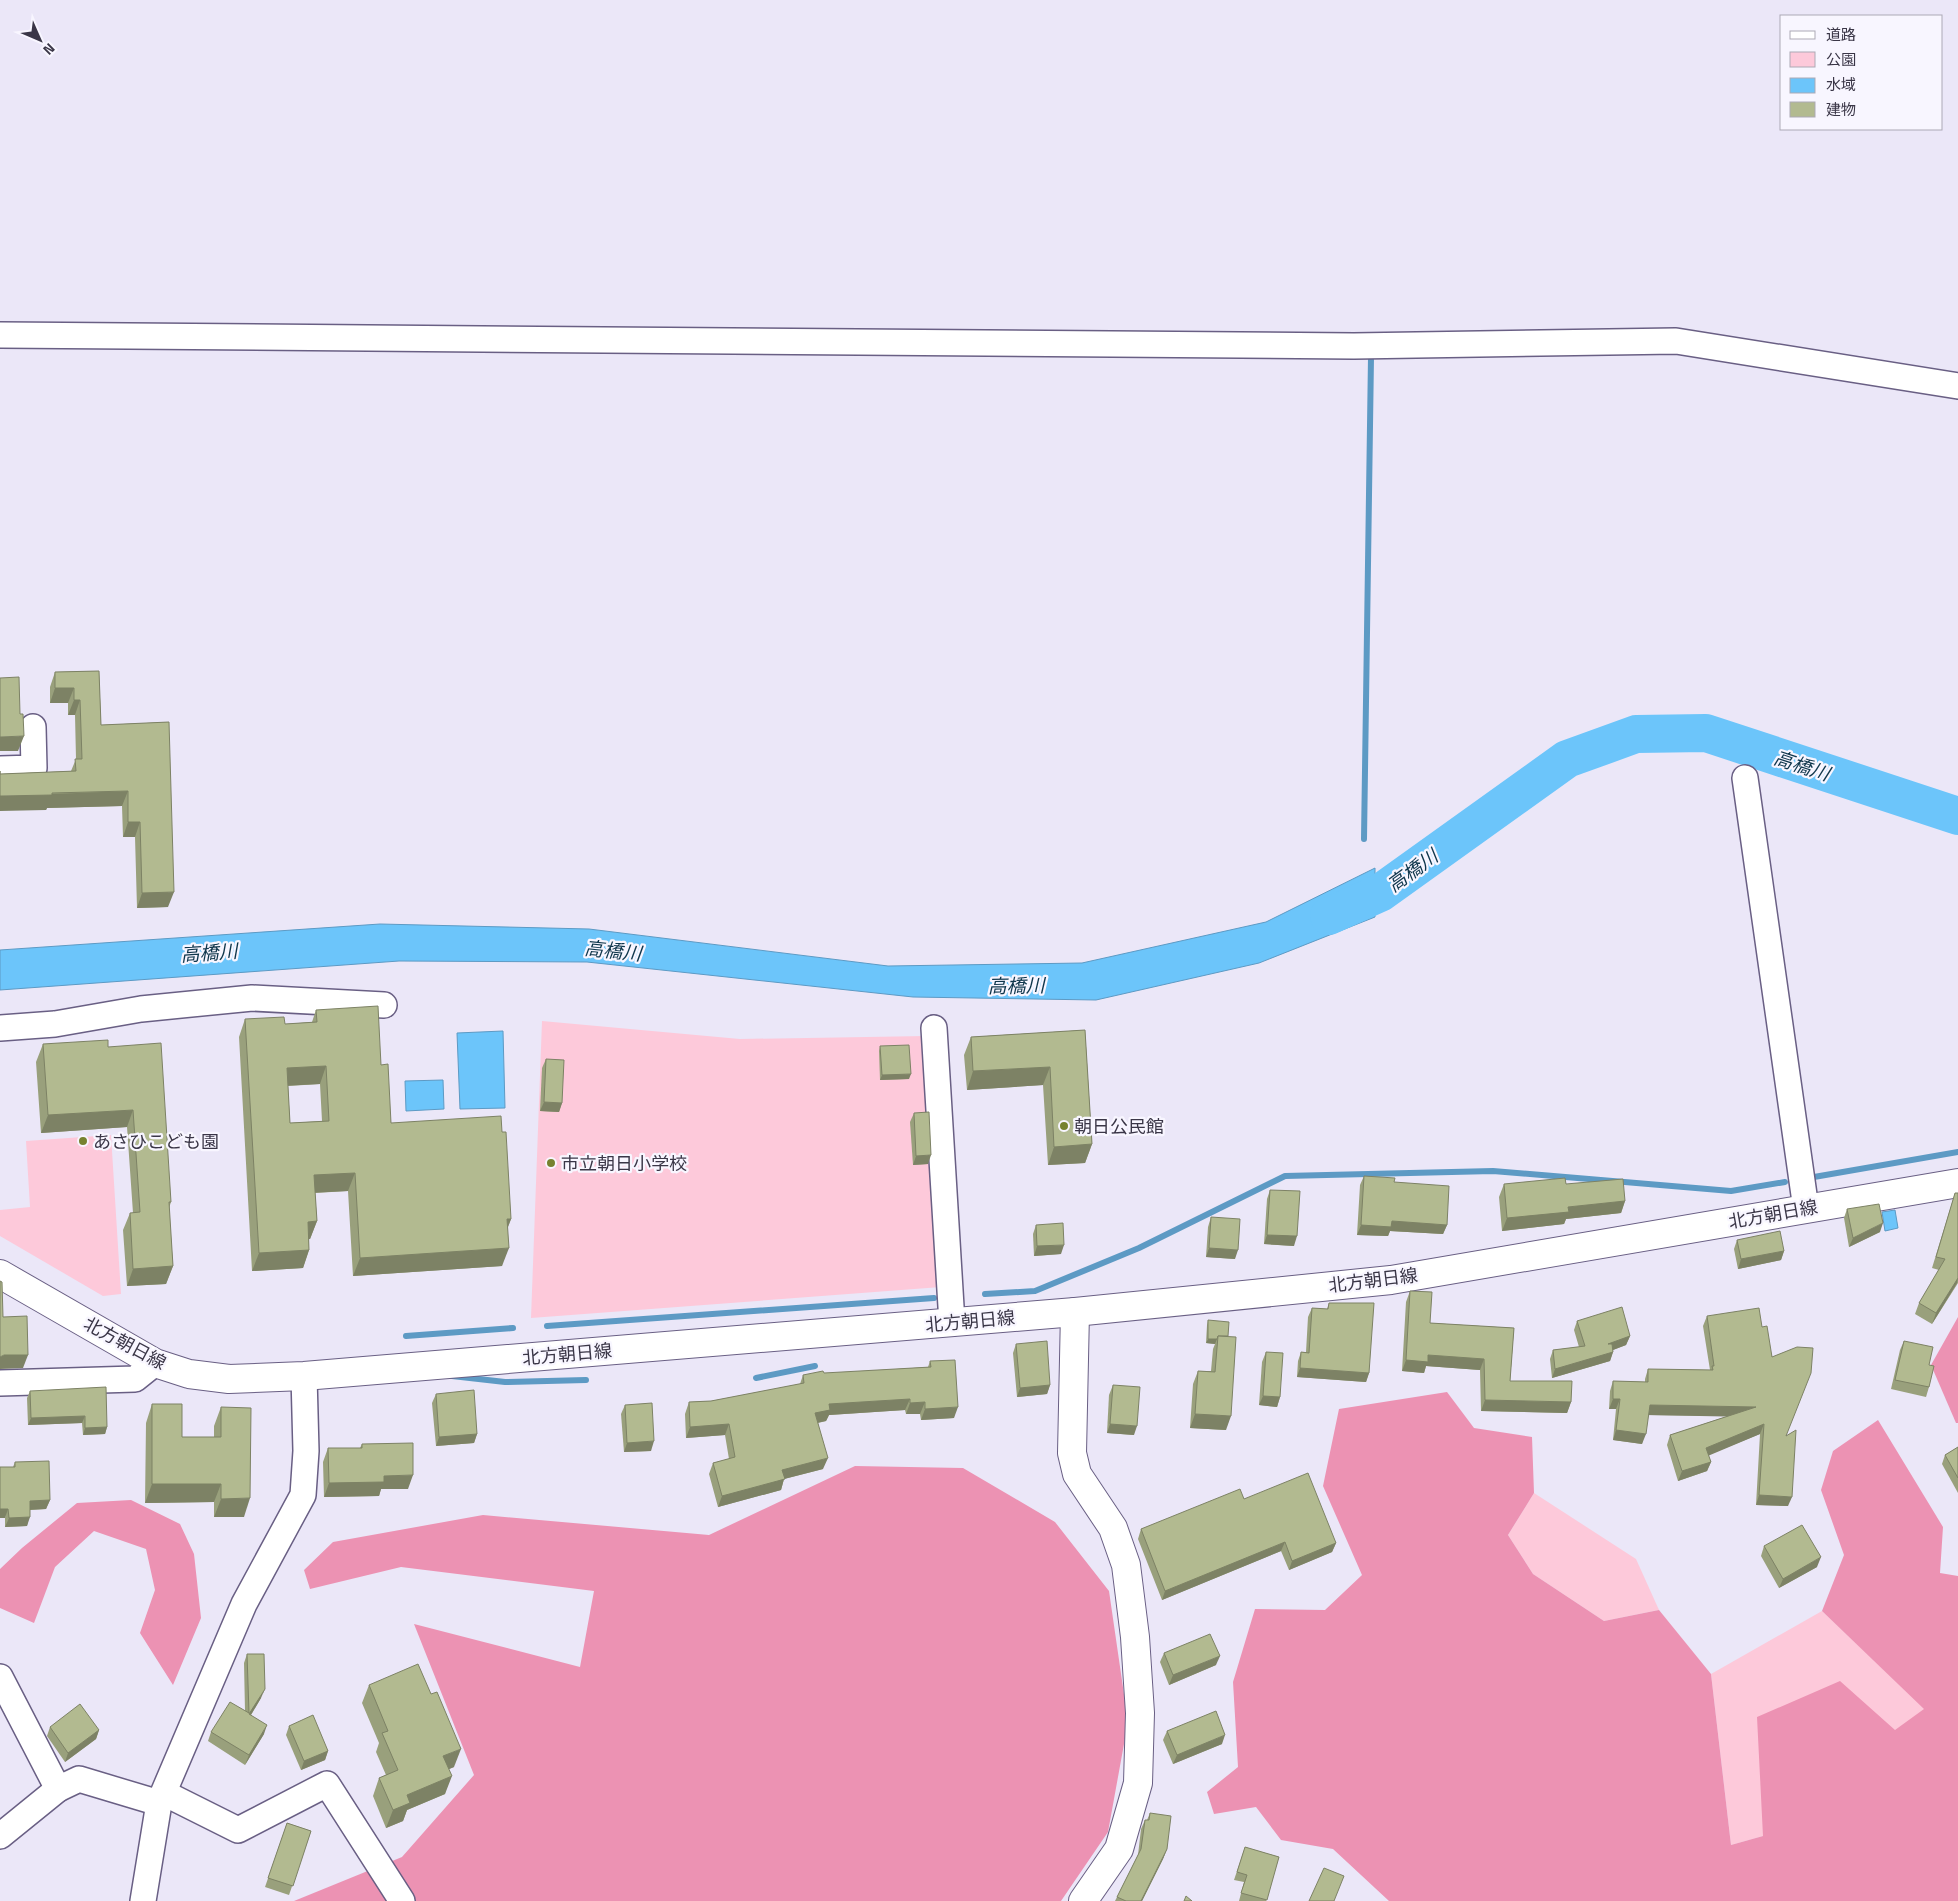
<svg xmlns="http://www.w3.org/2000/svg" width="1958" height="1901" font-family="'Titillium Web','Noto Sans JP',sans-serif">
  <style>
    .green { fill: #fdc9da }
    .forest { fill: #ec92b3 }
    .water { fill: #6cc5fa; stroke: #5d9ac4 }
    .lines { fill: none; stroke-linecap: round; stroke-linejoin: round }
    .stream { stroke: #5d9ac4; stroke-width: 6 }
    .river { stroke: #6cc5fa; stroke-width: 38 }
    .street-casing { stroke: #695f84; stroke-width: 28 }
    .secondary-casing { stroke: #695f84; stroke-width: 30 }
    .street { stroke: #fff; stroke-width: 25 }
    .secondary { stroke: #fff; stroke-width: 28 }
    .wall { fill: #99a07c; fill-rule: evenodd }
    .shaded-wall { fill: #7d8265 }
    .building { fill: #b2ba90; stroke: #7d8265; fill-rule: evenodd }
    .poi-dot { fill: #76822f; stroke: #f8f6ff; stroke-width: 2 }
    .labels { text-anchor: middle; dominant-baseline: central; stroke-width: 4.5; stroke-linejoin: round; paint-order: stroke }
    .poi-label { font-size: 18px; fill: #3a3647; stroke: #f8f6ff; text-anchor: start }
    .street-label { font-size: 18px; fill: #3a3647; stroke: #f8f6ff }
    .water-label { font-size: 19px; font-style: italic; fill: #0f364c; stroke: #f8f6ff }
  </style>
  <rect width="100%" height="100%" fill="#ebe7f8"/>
  <g class="green">
    <path d="M542,1021L740,1039L926,1036L941,1287L531,1318Z"/>
    <path d="M111,1135L121,1294L103,1296L0,1236V1210L30,1207L26,1141Z"/>
    <path d="M1534,1493L1636,1559L1659,1610L1604,1621L1533,1574L1508,1535Z"/>
    <path d="M1822,1611L1925,1709L1895,1731L1763,1836L1731,1845L1711,1674Z"/>
  </g>
  <g class="forest">
    <path d="M1958,1317V1423H1956L1931,1365Z"/>
    <path d="M1447,1392L1474,1428L1532,1437L1534,1493L1508,1535L1533,1574L1604,1621L1659,1610L1711,1674L1731,1845L1763,1836L1757,1717L1840,1681L1895,1730L1924,1709L1822,1611L1844,1555L1821,1490L1833,1451L1878,1420L1943,1527L1940,1573L1958,1576V1901H1389L1333,1849L1281,1840L1256,1807L1214,1814L1207,1792L1238,1767L1233,1682L1255,1609L1325,1610L1362,1575L1323,1486L1339,1409Z"/>
    <path d="M855,1466L963,1468L1055,1522L1109,1591L1128,1722L1108,1832L1061,1901H294L402,1857L474,1775L414,1624L580,1667L594,1591L401,1567L310,1589L304,1570L333,1542L483,1515L709,1535Z"/>
    <path d="M131,1500L180,1524L194,1554L201,1618L173,1685L140,1633L155,1590L146,1549L94,1531L55,1567L34,1623L0,1608V1569L22,1548L77,1503Z"/>
  </g>
  <g class="water">
    <path d="M1375,868V917L1259,963L1096,1000L913,997L587,962L399,961L0,990V950L380,924L589,929L888,966L1082,963L1266,922Z"/>
    <path d="M503,1031L505,1108L460,1109L457,1033Z"/>
    <path d="M443,1080L444,1109L406,1111L405,1081Z"/>
    <path d="M1895,1210L1898,1228L1885,1231L1882,1212Z"/>
  </g>
  <g class="lines">
    <g class="stream">
      <path d="M1364,839L1371,357"/>
      <path d="M1814,1177L1958,1152"/>
      <path d="M985,1294L1035,1291L1139,1248L1285,1176L1493,1171L1731,1191L1785,1182"/>
      <path d="M547,1326L934,1298"/>
      <path d="M406,1336L513,1328"/>
      <path d="M452,1376L505,1382L586,1380"/>
      <path d="M756,1378L815,1366"/>
    </g>
    <path class="river" d="M1329,916L1380,893L1567,759L1636,734L1706,733L1958,816"/>
    <defs>
      <g id="street">
        <path d="M0,335L1354,346L1676,341L1958,386"/>
        <path d="M0,769L34,768L33,727"/>
        <path d="M1745,778L1806,1209"/>
        <path d="M0,1028L55,1024L141,1009L252,998L384,1005"/>
        <path d="M934,1028L952,1323"/>
        <path d="M0,1383L135,1379L155,1363"/>
        <path d="M0,1677L58,1789L79,1779L159,1803"/>
        <path d="M174,1798L238,1830L327,1784L402,1901"/>
        <path d="M0,1836L58,1789"/>
        <path d="M143,1901L159,1803L244,1604L303,1495L306,1451L304,1376"/>
      </g>
      <g id="secondary">
        <path d="M0,1274L155,1363L189,1374L229,1379L304,1376L1075,1312L1391,1280L1958,1183"/>
        <path d="M1075,1312L1072,1453L1077,1474L1113,1528L1126,1565L1135,1637L1140,1713L1138,1783L1119,1849L1083,1901"/>
      </g>
    </defs>
    <use href="#street" class="street-casing"/>
    <use href="#secondary" class="secondary-casing"/>
    <use href="#street" class="street"/>
    <use href="#secondary" class="secondary"/>
  </g>
  <g class="wall">
    <path d="M99,671L101,725L169,722L168,907L137,908L135,837H123L122,806L47,808L46,810L0,774L71,771L76,759L75,715H68V703H50V687L55,672Z"/>
    <path d="M316,1010L381,1065L391,1123L511,1219L508,1227L502,1266L353,1276L348,1191L315,1193L317,1221L310,1239H309V1250L303,1268L252,1271L239,1037L245,1019L285,1024L312,1022ZM320,1084L322,1121L290,1123L288,1086Z"/>
    <path d="M1085,1030L1092,1144L1085,1163L1048,1165L1043,1085L967,1090L964,1055L971,1037Z"/>
    <path d="M43,1044L108,1047L171,1202L169,1208L173,1266L166,1284L127,1286L123,1230L130,1213H133L127,1127L41,1133L36,1062Z"/>
    <path d="M880,1046L909,1079L880,1080L879,1051Z"/>
    <path d="M546,1059L562,1103L559,1112L540,1111L542,1068Z"/>
    <path d="M914,1113L928,1164L913,1165L910,1122Z"/>
    <path d="M1364,1176L1394,1182L1447,1225L1443,1234L1390,1231L1388,1236L1357,1235L1360,1185Z"/>
    <path d="M1504,1184H1566L1625,1201L1621,1213L1566,1219L1564,1224L1502,1231L1499,1197Z"/>
    <path d="M1270,1190L1294,1246L1264,1244L1267,1199Z"/>
    <path d="M1955,1193H1958V1283L1932,1324L1915,1314L1919,1303L1939,1270L1932,1268Z"/>
    <path d="M1847,1209L1880,1232L1849,1247L1844,1218Z"/>
    <path d="M1211,1217L1235,1259L1206,1257L1208,1227Z"/>
    <path d="M1036,1225L1061,1254L1034,1256L1033,1234Z"/>
    <path d="M1737,1240L1784,1251L1781,1260L1738,1269L1734,1249Z"/>
    <path d="M1410,1291L1430,1323L1514,1328L1510,1381L1571,1402L1567,1413L1481,1411L1480,1370L1426,1366L1424,1373L1402,1371L1406,1302Z"/>
    <path d="M1329,1303L1369,1373L1366,1382L1297,1377L1298,1361L1301,1352H1306L1308,1317L1312,1308L1327,1309Z"/>
    <path d="M1707,1316L1762,1327L1772,1357L1786,1436L1788,1506L1756,1505L1760,1434L1708,1455L1711,1462L1707,1471L1678,1481L1667,1445L1670,1435L1728,1416L1648,1415L1642,1444L1613,1440L1616,1409H1609L1610,1391L1613,1381L1645,1382V1379L1648,1369L1710,1370L1703,1326Z"/>
    <path d="M1208,1320L1228,1336L1226,1430L1190,1428L1193,1384L1198,1371H1211L1213,1349L1215,1344L1206,1343L1207,1325Z"/>
    <path d="M1577,1321L1630,1336L1626,1345L1613,1350V1352L1610,1361L1552,1378L1550,1359L1553,1350L1579,1347L1574,1330Z"/>
    <path d="M1904,1341L1929,1365V1387L1926,1397L1891,1389L1900,1350Z"/>
    <path d="M1016,1344L1050,1385L1047,1394L1017,1397L1013,1353Z"/>
    <path d="M1266,1352L1280,1397L1277,1407L1259,1405L1262,1362Z"/>
    <path d="M930,1361L954,1418L921,1420L920,1414H906L905,1410L829,1415L826,1421L818,1423L823,1469L784,1479L781,1490L718,1507L709,1474L713,1463L729,1459L725,1435L686,1438L685,1414L689,1402L711,1401L800,1384L803,1375L928,1367Z"/>
    <path d="M1113,1385L1134,1435L1107,1433L1109,1395Z"/>
    <path d="M30,1391L107,1427L105,1434L83,1435L82,1423L28,1425L27,1398Z"/>
    <path d="M436,1394L477,1434L474,1443L436,1446L432,1403Z"/>
    <path d="M152,1404L182,1437H214V1426L221,1407L244,1517H214V1502L145,1503L146,1423Z"/>
    <path d="M625,1405L651,1451L624,1452L621,1414Z"/>
    <path d="M362,1444L408,1489H381L379,1496L324,1497L323,1462L328,1448H360Z"/>
    <path d="M1958,1447V1493L1942,1464L1945,1455Z"/>
    <path d="M15,1462L50,1500L46,1509L30,1510L27,1526L5,1527V1518L13,1467Z"/>
    <path d="M1244,1499L1336,1543L1332,1552L1289,1570L1281,1551L1162,1600L1138,1539L1141,1529Z"/>
    <path d="M1764,1546L1817,1567L1779,1588L1761,1556Z"/>
    <path d="M1164,1653L1216,1665L1169,1685L1160,1662Z"/>
    <path d="M247,1654L261,1698L251,1715L264,1734L245,1765L208,1741L211,1732L245,1711L244,1663Z"/>
    <path d="M369,1685L431,1694L454,1767L449,1769L445,1794L407,1810L403,1821L386,1828L373,1796L379,1778L386,1775L376,1752L379,1743L362,1703Z"/>
    <path d="M289,1726L328,1751L325,1760L301,1770L286,1735Z"/>
    <path d="M50,1727L99,1730L96,1739L65,1762L47,1736Z"/>
    <path d="M1167,1731L1222,1744L1173,1764L1163,1740Z"/>
    <path d="M1150,1813L1167,1849L1163,1859L1142,1901H1115L1138,1855L1141,1829L1145,1820H1147Z"/>
    <path d="M287,1823L311,1831L289,1895L265,1887Z"/>
    <path d="M1245,1847L1279,1857L1266,1901H1239L1244,1882L1234,1880Z"/>
  </g>
  <g class="shaded-wall">
    <path d="M55,688H74L68,703H50Z"/>
    <path d="M74,700H80L75,715H68Z"/>
    <path d="M24,736L18,751H0V737Z"/>
    <path d="M128,791L122,806L47,808L46,810L0,811V796Z"/>
    <path d="M128,822H140L135,837H123Z"/>
    <path d="M174,892L168,907L137,908L142,893Z"/>
    <path d="M326,1066L320,1084L281,1086L287,1068Z"/>
    <path d="M1050,1067L1043,1085L967,1090L973,1071Z"/>
    <path d="M911,1074L909,1079L880,1080L882,1075Z"/>
    <path d="M544,1102L562,1103L559,1112L540,1111Z"/>
    <path d="M133,1110L127,1127L41,1133L48,1115Z"/>
    <path d="M1092,1144L1085,1163L1048,1165L1054,1147Z"/>
    <path d="M931,1155L928,1164L913,1165L916,1156Z"/>
    <path d="M355,1173L348,1191L308,1193L314,1175Z"/>
    <path d="M1625,1201L1621,1213L1566,1219L1564,1224L1502,1231L1507,1218L1568,1207Z"/>
    <path d="M507,1219H511L504,1237Z"/>
    <path d="M317,1221L310,1239L301,1240L308,1222Z"/>
    <path d="M1392,1221L1447,1225L1443,1234L1390,1231L1388,1236L1357,1235L1361,1225Z"/>
    <path d="M1883,1223L1880,1232L1849,1247L1853,1238Z"/>
    <path d="M1267,1235L1297,1236L1294,1246L1264,1244Z"/>
    <path d="M1064,1245L1061,1254L1034,1256L1037,1246Z"/>
    <path d="M509,1248L502,1266L353,1276L360,1258Z"/>
    <path d="M1209,1248L1238,1250L1235,1259L1206,1257Z"/>
    <path d="M309,1250L303,1268L252,1271L259,1253Z"/>
    <path d="M1784,1251L1781,1260L1738,1269L1741,1259Z"/>
    <path d="M173,1266L166,1284L127,1286L133,1269Z"/>
    <path d="M1958,1278L1957,1283L1932,1324L1936,1313Z"/>
    <path d="M1630,1336L1626,1345L1605,1353L1608,1344Z"/>
    <path d="M1208,1339H1217L1215,1344L1206,1343Z"/>
    <path d="M1613,1352L1610,1361L1552,1378L1555,1369Z"/>
    <path d="M4,1355H28L23,1368L0,1369V1357Z"/>
    <path d="M1428,1355L1484,1359L1480,1370L1426,1366L1424,1373L1402,1371L1406,1360Z"/>
    <path d="M1300,1368L1369,1373L1366,1382L1297,1377Z"/>
    <path d="M1050,1385L1047,1394L1017,1397L1020,1388Z"/>
    <path d="M1263,1396L1280,1397L1277,1407L1259,1405Z"/>
    <path d="M910,1399L905,1410L829,1415L826,1421L811,1424L815,1413L829,1404Z"/>
    <path d="M1613,1399H1620L1616,1409H1609Z"/>
    <path d="M1485,1400L1571,1402L1567,1413L1481,1411Z"/>
    <path d="M925,1402L920,1414H906L910,1403Z"/>
    <path d="M1650,1405L1756,1407L1753,1417L1646,1415Z"/>
    <path d="M958,1407L954,1418L921,1420L925,1409Z"/>
    <path d="M1195,1414L1231,1416L1226,1430L1190,1428Z"/>
    <path d="M85,1416L82,1423L28,1425L31,1418Z"/>
    <path d="M729,1424L725,1435L686,1438L690,1427Z"/>
    <path d="M1110,1424L1137,1426L1134,1435L1107,1433Z"/>
    <path d="M1764,1424L1760,1434L1703,1458L1706,1448Z"/>
    <path d="M107,1427L105,1434L83,1435L85,1428Z"/>
    <path d="M1616,1430L1646,1434L1642,1444L1613,1440Z"/>
    <path d="M477,1434L474,1443L436,1446L439,1437Z"/>
    <path d="M654,1441L651,1451L624,1452L627,1443Z"/>
    <path d="M828,1458L823,1469L784,1479L781,1490L718,1507L722,1496L782,1470Z"/>
    <path d="M1711,1462L1707,1471L1678,1481L1682,1471Z"/>
    <path d="M413,1475L408,1489H381L379,1496L324,1497L329,1483L384,1476Z"/>
    <path d="M152,1484H221L214,1502L145,1503Z"/>
    <path d="M1759,1495L1792,1497L1788,1506L1756,1505Z"/>
    <path d="M250,1498L244,1517H214L221,1499Z"/>
    <path d="M50,1500L46,1509L26,1510L30,1501Z"/>
    <path d="M0,1509H8L5,1518H0Z"/>
    <path d="M30,1517L27,1526L5,1527L9,1518Z"/>
    <path d="M1285,1542L1281,1551L1162,1600L1165,1591Z"/>
    <path d="M1336,1543L1332,1552L1289,1570L1292,1561Z"/>
    <path d="M1821,1557L1817,1567L1779,1588L1783,1579Z"/>
    <path d="M1220,1656L1216,1665L1169,1685L1173,1675Z"/>
    <path d="M265,1689L261,1698L246,1723L249,1714Z"/>
    <path d="M267,1725L264,1734L245,1765L249,1755Z"/>
    <path d="M99,1730L96,1739L65,1762L68,1753Z"/>
    <path d="M1225,1735L1222,1744L1173,1764L1177,1755Z"/>
    <path d="M461,1749L454,1767L437,1774L443,1756Z"/>
    <path d="M328,1751L325,1760L301,1770L304,1761Z"/>
    <path d="M452,1776L445,1794L407,1810L403,1821L386,1828L393,1810L407,1795Z"/>
    <path d="M1167,1849L1163,1859L1142,1901H1141Z"/>
  </g>
  <g class="building">
    <path d="M99,671L101,725L169,722L174,892L142,893L140,822H128V791L52,793V795L0,796V771V774L76,771L75,759H82L80,700H74V688H55V672Z"/>
    <path d="M19,677L20,714H23L24,736L0,737V678Z"/>
    <path d="M378,1006L381,1065L388,1064L391,1123L501,1116L502,1132H506L511,1219H507L509,1248L360,1258L355,1173L314,1175L317,1221L308,1222L309,1250L259,1253L245,1019L284,1017L285,1024L317,1022L316,1010ZM326,1066L329,1121L290,1123L287,1068Z"/>
    <path d="M1085,1030L1092,1144L1054,1147L1050,1067L973,1071L971,1037Z"/>
    <path d="M108,1040V1047L161,1043L171,1202H169L173,1266L133,1269L130,1213L140,1212L133,1110L48,1115L43,1044Z"/>
    <path d="M909,1045L911,1074L882,1075L880,1046Z"/>
    <path d="M546,1059L564,1060L562,1103L544,1102Z"/>
    <path d="M929,1112L931,1155L916,1156L914,1113Z"/>
    <path d="M1364,1176L1395,1178L1394,1182L1449,1186L1447,1225L1392,1221L1391,1227L1361,1225Z"/>
    <path d="M1565,1178L1566,1184L1623,1179L1625,1201L1568,1207L1569,1212L1507,1218L1504,1184Z"/>
    <path d="M1270,1190L1300,1191L1297,1236L1267,1235Z"/>
    <path d="M1955,1193H1958V1278L1936,1313L1919,1303L1945,1259L1936,1257Z"/>
    <path d="M1879,1204L1883,1223L1853,1238L1847,1209Z"/>
    <path d="M1211,1217L1240,1219L1238,1250L1209,1248Z"/>
    <path d="M1063,1223L1064,1245L1037,1246L1036,1225Z"/>
    <path d="M1780,1231L1784,1251L1741,1259L1737,1240Z"/>
    <path d="M0,1281L2,1282L3,1317L27,1316L28,1355H4L0,1357Z"/>
    <path d="M1410,1291L1432,1292L1430,1323L1514,1328L1510,1381H1572L1571,1402L1485,1400L1484,1359L1428,1355V1362L1406,1360Z"/>
    <path d="M1329,1303H1374L1369,1373L1300,1368L1301,1352L1309,1353L1312,1308L1328,1309Z"/>
    <path d="M1622,1307L1630,1336L1608,1344H1612L1613,1352L1555,1369L1553,1350L1585,1346L1577,1321Z"/>
    <path d="M1759,1308L1762,1327L1767,1326L1772,1357L1797,1347L1813,1348L1811,1373L1786,1436L1796,1430L1792,1497L1759,1495L1764,1424L1706,1448L1711,1462L1682,1471L1670,1435L1756,1407L1650,1405L1646,1434L1616,1430L1620,1399H1613V1381L1648,1382V1369L1713,1370L1712,1366H1714L1707,1316Z"/>
    <path d="M1208,1320L1229,1322L1228,1336H1218L1217,1339H1208Z"/>
    <path d="M1218,1336L1236,1337L1231,1416L1195,1414L1198,1371L1215,1372Z"/>
    <path d="M1047,1341L1050,1385L1020,1388L1016,1344Z"/>
    <path d="M1904,1341L1933,1347L1929,1365L1934,1366L1929,1387L1895,1380Z"/>
    <path d="M1266,1352L1283,1353L1280,1397L1263,1396Z"/>
    <path d="M955,1360L958,1407L925,1409V1402L910,1403V1399L829,1404L830,1410L815,1413L828,1458L782,1470L785,1479L722,1496L713,1463L735,1457L729,1424L690,1427L689,1402L711,1401L804,1383L803,1375L823,1371L824,1373L931,1367L930,1361Z"/>
    <path d="M1113,1385L1140,1387L1137,1426L1110,1424Z"/>
    <path d="M106,1387L107,1427L85,1428V1416L31,1418L30,1391Z"/>
    <path d="M474,1390L477,1434L439,1437L436,1394Z"/>
    <path d="M652,1403L654,1441L627,1443L625,1405Z"/>
    <path d="M152,1404H182V1437H221V1407L251,1408L250,1498L221,1499V1484H152Z"/>
    <path d="M413,1443V1475L384,1476V1482L329,1483L328,1448H362V1444Z"/>
    <path d="M1958,1447V1478L1945,1455Z"/>
    <path d="M49,1461L50,1500L30,1501V1517L9,1518L8,1509H0V1467H15V1462Z"/>
    <path d="M1308,1473L1336,1543L1292,1561L1285,1542L1165,1591L1141,1529L1240,1489L1244,1499Z"/>
    <path d="M1802,1525L1821,1557L1783,1579L1764,1546Z"/>
    <path d="M1210,1634L1220,1656L1173,1675L1164,1653Z"/>
    <path d="M247,1654H264L265,1689L249,1714L267,1725L249,1755L211,1732L230,1702L249,1713Z"/>
    <path d="M418,1664L431,1694L437,1692L461,1749L443,1756L452,1776L407,1795L410,1803L393,1810L379,1778L398,1770L382,1733L388,1731L369,1685Z"/>
    <path d="M80,1704L99,1730L68,1753L50,1727Z"/>
    <path d="M1216,1711L1225,1735L1177,1755L1167,1731Z"/>
    <path d="M313,1715L328,1751L304,1761L289,1726Z"/>
    <path d="M1150,1813L1171,1816L1167,1849L1141,1901H1126L1117,1897L1141,1849L1145,1820H1149Z"/>
    <path d="M287,1823L311,1831L293,1886L268,1878Z"/>
    <path d="M1245,1847L1279,1857L1267,1900L1241,1893L1247,1875L1237,1872Z"/>
    <path d="M1324,1868L1344,1876L1334,1901H1309Z"/>
    <path d="M1186,1896L1192,1901H1184Z"/>
  </g>
  <g class="poi-dot">
    <circle cx="1064" cy="1126" r="5"/>
    <circle cx="83" cy="1141" r="5"/>
    <circle cx="551" cy="1163" r="5"/>
  </g>
  <g class="labels">
    <g class="poi-label">
      <text x="1074" y="1126">朝日公民館</text>
      <text x="93" y="1141">あさひこども園</text>
      <text x="561" y="1163">市立朝日小学校</text>
    </g>
    <g class="street-label">
      <text transform="translate(1773 1214) rotate(-10)">北方朝日線</text>
      <text transform="translate(1373 1280) rotate(-7)">北方朝日線</text>
      <text transform="translate(970 1321) rotate(-5)">北方朝日線</text>
      <text transform="translate(125 1343) rotate(28)">北方朝日線</text>
      <text transform="translate(567 1354) rotate(-5)">北方朝日線</text>
    </g>
    <g class="water-label">
      <text transform="translate(1802 765) rotate(18)">高橋川</text>
      <text transform="translate(1412 870) rotate(-36)">高橋川</text>
      <text transform="translate(613 950) rotate(6)">高橋川</text>
      <text transform="translate(209 952) rotate(-4)">高橋川</text>
      <text transform="translate(1016 985) rotate(-1)">高橋川</text>
    </g>
  </g>
  <rect x="1780" y="15" width="162" height="115" fill="#f8f6ff" stroke="#aca9b5"/>
  <rect x="1790" y="31" width="25" height="8" fill="#ffffff" stroke="#aca9b5"/>
  <text x="1826" y="40" font-size="15" fill="#3a3647">道路</text>
  <rect x="1790" y="52" width="25" height="15" fill="#fdc9da" stroke="#aca9b5"/>
  <text x="1826" y="65" font-size="15" fill="#3a3647">公園</text>
  <rect x="1790" y="78" width="25" height="15" fill="#6cc5fa" stroke="#aca9b5"/>
  <text x="1826" y="90" font-size="15" fill="#3a3647">水域</text>
  <rect x="1790" y="102" width="25" height="15" fill="#b2ba90" stroke="#aca9b5"/>
  <text x="1826" y="115" font-size="15" fill="#3a3647">建物</text>
  <g transform="translate(40 40) rotate(135)" stroke="#f8f6ff" stroke-width="4" paint-order="stroke">
  <path d="M0-4L9 19L0 12L-9 19Z" fill="#3a3647"/>
  <text y="-8" font-size="14" font-weight="bold" text-anchor="middle" fill="#3a3647">N</text>
  </g>
</svg>
